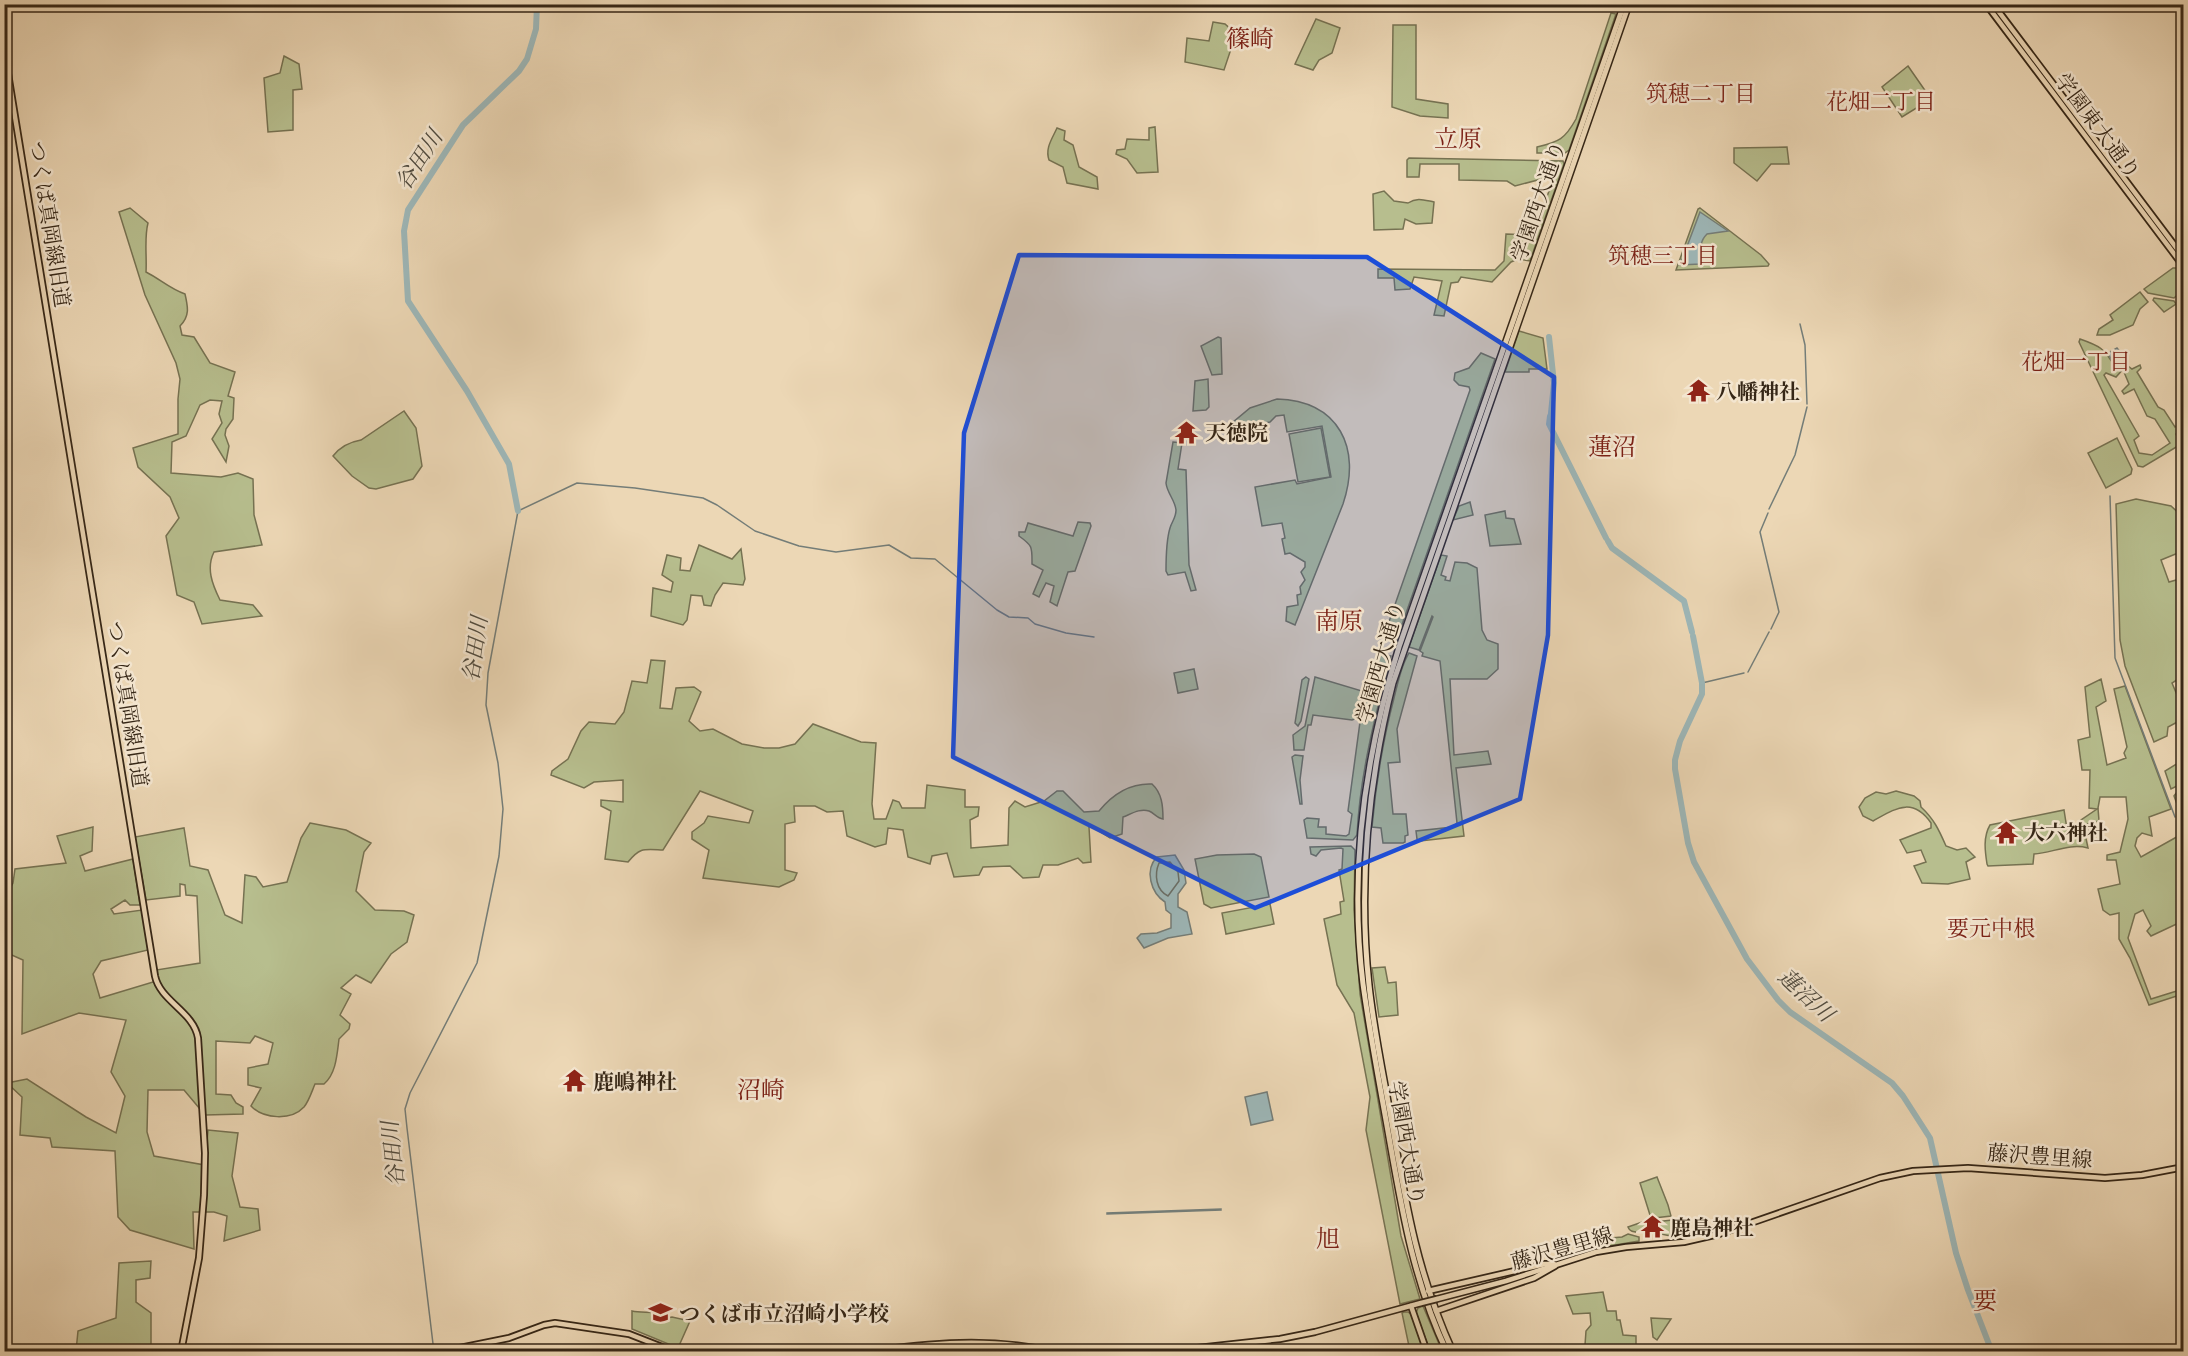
<svg xmlns="http://www.w3.org/2000/svg" width="2188" height="1356" font-family="'EB Garamond','Noto Serif JP',serif">
  <style>
    .green { fill: #b7be8e; stroke: #767252; stroke-width: 1.5 }
    .water { fill: #9db7b8; stroke: #747d78; stroke-width: 1.5 }
    .lines { fill: none; stroke-linecap: round; stroke-linejoin: round }
    .shore { stroke: #6a6f68; stroke-width: 1.5 }
    .stream { stroke: #747d78; stroke-width: 1.5 }
    .river { stroke: #9db7b8; stroke-width: 6 }
    .major-casing { stroke: #362717; stroke-width: 8 }
    .highway-casing { stroke: #362717; stroke-width: 8 }
    .major { stroke: #ecd7b5; stroke-width: 4.5 }
    .highway { stroke: #ecd7b5; stroke-width: 5 }
    .major-bridge-casing { stroke: #362717; stroke-width: 8; stroke-linecap: butt }
    .major-bridge { stroke: #ecd7b5; stroke-width: 4.5 }
    .marked { fill: #1d4ed8; fill-opacity: 0.2; stroke: #1d4ed8; stroke-width: 4.5; stroke-linejoin: round }
    .labels { text-anchor: middle; dominant-baseline: central; stroke-width: 5; stroke-linejoin: round; paint-order: stroke }
    .street-label { font-size: 21px; fill: #362717; stroke: #f3e5cf }
    .poi-label { font-size: 21px; font-weight: bold; fill: #362717; stroke: #f3e5cf; text-anchor: start }
    .neighbourhood-label { font-size: 22px; fill: #7a1f14; stroke: #f3e5cf }
    .water-label { font-size: 22px; font-style: italic; fill: #504b3f; stroke: #f3e5cf }
    .quarter-label { font-size: 24px; fill: #7a1f14; stroke: #f3e5cf }
  </style>
  <rect width="100%" height="100%" fill="#ecd7b5"/>
  <filter id="stains"><feTurbulence type="fractalNoise" baseFrequency=".00333" numOctaves="4"/><feColorMatrix values="0 0 0 0 .2 0 0 0 0 .09 0 0 0 0 .02 0 0 0 .5 -.17"/></filter>
  <radialGradient id="worn" r=".72"><stop offset=".6" stop-color="#630" stop-opacity="0"/><stop offset="1" stop-color="#630" stop-opacity=".3"/></radialGradient>
  <g class="green">
    <path d="M1611,13L1616,14L1569,150L1565,153H1537V147C1559,142 1565,139 1576,119Z"/>
    <path d="M1316,19L1340,28L1332,53L1319,60L1313,70L1295,64Z"/>
    <path d="M1213,22L1225,24L1236,34L1224,70L1185,62L1187,38L1209,41Z"/>
    <path d="M1393,25H1416V99L1448,104V118L1420,116L1392,107Z"/>
    <path d="M284,56L299,64L302,89L293,90V130L268,132L264,78L280,73Z"/>
    <path d="M1908,66L1931,99L1902,117L1882,87Z"/>
    <path d="M1155,127L1158,172L1137,173L1127,159L1116,154L1117,150L1125,149L1127,139L1149,140V128Z"/>
    <path d="M1057,128L1065,131L1064,140L1073,145L1079,167L1097,177L1098,189L1067,183L1063,167L1049,160C1045,148 1052,139 1057,128Z"/>
    <path d="M1787,147L1789,164H1771L1757,181L1734,163V148Z"/>
    <path d="M1409,158L1563,161L1564,164L1530,261L1518,259L1511,262L1492,282L1461,277L1458,282L1451,283L1444,316L1434,315L1442,281L1414,277L1410,289L1395,290L1394,278H1378V269L1495,270L1504,261L1506,234L1532,235L1553,181L1549,177L1515,186L1507,181L1459,180V164H1420L1419,177H1407V160Z"/>
    <path d="M1384,191L1394,201L1408,203C1417,197 1424,200 1434,202L1432,223L1416,224L1405,219L1403,229L1374,230L1373,194Z"/>
    <path d="M130,208L148,223C144,238 147,256 146,272C160,279 170,289 185,294C188,307 190,316 180,326L182,335L194,337L210,363L235,372L228,396L234,398L233,419L226,429L225,435L229,446L226,462L212,439L222,423L219,414L222,401L210,400L200,405L186,436L172,442L171,473L221,477L238,473L253,479L254,515L262,545L214,552C206,568 212,584 220,600L253,605L262,616L202,624L194,602L177,595L166,536L179,518L170,497L138,467L133,448L178,434V399L180,379L176,363L145,295L119,212Z"/>
    <path d="M1700,208L1761,255L1769,264L1768,266L1676,270L1698,209Z"/>
    <path d="M2173,268H2178L2183,275V290L2174,298L2148,293L2144,289Z"/>
    <path d="M2140,292L2148,302L2140,309L2133,325L2110,335H2097L2099,329L2113,320L2110,315Z"/>
    <path d="M2154,298L2174,301L2176,304L2164,312L2153,300Z"/>
    <path d="M1519,331L1543,338L1547,369H1529V372H1505Z"/>
    <path d="M1218,337L1221,338L1222,374L1212,375L1201,346Z"/>
    <path d="M2080,339C2100,346 2104,348 2115,367L2121,363L2125,367L2116,377L2106,373L2104,375L2139,436L2134,440L2139,453L2152,455L2170,443L2155,419L2147,416L2134,389L2124,394L2122,391L2129,384L2124,372L2128,366L2132,369L2140,365L2141,368L2137,372L2158,407L2164,410L2175,427L2183,422V428L2176,434L2179,441L2183,438V443L2143,467L2138,466L2079,342Z"/>
    <path d="M1481,353L1495,359L1397,639L1393,641L1385,639L1384,636L1470,390L1469,387L1459,385L1454,380L1455,373L1469,368Z"/>
    <path d="M1208,379L1209,407L1206,410L1193,411L1195,381Z"/>
    <path d="M1277,399C1339,401 1362,448 1343,504L1295,625L1286,621L1287,607L1298,605L1297,595L1301,594L1300,587L1305,580L1301,572L1305,567V562L1290,553L1285,554L1282,539L1285,538L1282,523L1262,526L1255,487L1295,480L1297,484L1331,477L1322,426L1287,432L1284,415L1276,416L1270,422L1235,428L1232,423L1250,408Z"/>
    <path d="M404,411L416,428L422,466L413,479L376,489L369,488L352,476L333,456C340,447 349,442 361,440Z"/>
    <path d="M1321,428L1330,477L1298,482L1289,434Z"/>
    <path d="M2117,438L2132,469L2131,474L2106,488L2088,453Z"/>
    <path d="M1173,442L1182,443L1178,469L1186,470L1189,565L1196,590L1191,591L1185,572L1168,575L1166,571C1166,557 1166,541 1170,528C1172,521 1176,518 1176,510C1175,500 1167,493 1166,483Z"/>
    <path d="M2136,499L2171,506L2183,517V551L2161,560L2169,582L2183,578V676L2172,683L2183,709V719L2168,727L2167,736L2154,742L2125,666L2120,640L2116,504Z"/>
    <path d="M1470,502L1473,515L1453,520L1459,506Z"/>
    <path d="M1505,511L1506,518L1514,519L1521,544L1490,546L1485,515Z"/>
    <path d="M1078,522L1090,523L1091,526L1075,571L1068,572L1057,606L1050,602L1054,586L1046,583L1039,597L1033,594L1043,570L1032,564C1032,547 1033,546 1019,536V532H1025L1028,523L1073,536Z"/>
    <path d="M699,545L732,559L741,549L745,579L743,585L723,583L715,595L711,606L704,605L702,596L691,595L687,620L683,625L651,616L653,588L671,592L673,582L662,575L667,555L681,558L680,570L690,571Z"/>
    <path d="M1441,555L1447,556L1441,575L1446,577L1445,580L1450,581L1455,562L1467,563L1477,568L1482,630L1487,640L1498,644V669L1487,679H1450L1454,755L1488,751L1491,764L1456,768L1464,836L1420,841L1417,839L1416,831L1453,827L1457,823L1440,661L1422,656L1423,653L1420,651L1433,617L1432,616L1419,650L1409,647Z"/>
    <path d="M1379,653L1391,656C1375,716 1360,774 1357,835L1353,840L1307,838L1304,820L1307,818L1319,819L1318,827H1326V834L1346,836L1349,834L1352,814L1348,811L1360,722L1373,678V669Z"/>
    <path d="M1409,653L1417,656L1397,729L1400,762L1388,763L1393,814H1406L1408,835L1405,836V842L1403,843H1383L1381,828L1372,827C1376,783 1383,740 1394,698C1398,683 1401,665 1409,653Z"/>
    <path d="M651,660L665,661L660,708L672,709L676,688L694,687L701,692L689,721L700,731L713,729L742,744L764,748H779L795,744L813,724L861,742L876,743L872,804L874,819H886L893,800L899,802L902,808H925L927,785L965,790V807H979L978,816L970,820L971,848L1008,845L1009,808L1015,801L1025,807L1044,801L1057,791H1063L1084,812L1099,811C1112,795 1130,783 1152,784C1162,793 1163,806 1163,819C1157,818 1154,813 1149,811C1140,808 1131,814 1123,817L1122,834L1110,838L1093,827H1089L1091,862L1083,863L1078,858L1058,865H1043L1039,877L1023,878L1010,866L983,867L979,875L954,877L947,853L932,856L930,864L908,857L903,830L888,828L886,844L875,847L847,836L843,811L827,812L815,806H794L795,822L785,824V870L797,873L794,880L779,887L703,878L709,850L692,839V832L704,823L708,816L749,823L753,811L700,791L663,850C644,849 640,847 628,862L605,859L611,811L601,806V800L623,802V780L594,782L584,788L551,775L552,771L568,759L581,731L589,722L615,724L624,712L632,681L647,683Z"/>
    <path d="M1194,669L1198,689L1178,693L1174,673Z"/>
    <path d="M1306,677L1309,679L1301,721L1298,726L1295,723L1302,680Z"/>
    <path d="M1315,677L1362,691L1363,694L1355,719L1352,720L1313,715L1311,725H1308L1304,750H1294L1293,735L1305,726Z"/>
    <path d="M2101,679L2106,701L2096,707L2107,765L2126,758L2124,753L2127,747L2114,689L2125,686L2171,809L2149,817L2152,836L2142,833L2137,838L2135,846L2141,857L2182,834L2183,838V921L2151,936L2147,931L2151,926L2143,910L2135,914L2128,938L2151,999L2183,989V994L2149,1005L2130,958L2119,939V913L2110,915L2103,910L2098,889L2120,884L2116,860H2107V855L2120,852L2128,819L2126,797H2100L2098,808L2099,821L2087,824L2086,828L2091,832L2085,834L2088,848C2069,843 2052,853 2034,854L2033,864L1988,866L1987,864C1985,851 1983,837 1990,825L2064,810L2067,829L2079,828L2081,820L2097,809L2089,808L2090,770H2082L2078,740L2090,737L2085,687Z"/>
    <path d="M1295,755L1303,756L1300,780L1302,804H1300L1292,757Z"/>
    <path d="M2183,760V783L2171,789L2165,771Z"/>
    <path d="M2183,788V821L2174,796L2177,792Z"/>
    <path d="M1896,791L1914,796L1920,801L1921,807C1934,819 1939,830 1946,846L1957,850L1966,848L1975,857L1966,862L1970,879L1948,884L1922,883L1914,866L1926,862L1921,850L1907,853L1900,840L1931,828V823C1912,796 1895,809 1873,821L1863,816L1859,807L1865,798L1876,792L1886,794Z"/>
    <path d="M310,823L346,830L371,843L364,852L356,891L375,910L404,911L414,915L407,942L391,954L371,983L356,975L341,988L351,994L340,1015L350,1024L349,1029L339,1039C337,1055 336,1074 324,1084H315C312,1091 309,1101 304,1107C291,1121 263,1119 251,1106L261,1088L248,1085V1068L268,1064L273,1043L255,1036L250,1043L216,1041V1094L231,1095L236,1103L243,1107V1114L205,1115L184,1090H148L147,1132L154,1156L205,1165L208,1130L238,1133L232,1176L240,1207L258,1209L260,1230L224,1241L227,1216L214,1212H193L194,1249L130,1230L118,1217L115,1151L52,1147L50,1138L20,1135L22,1097L7,1083L27,1079L86,1117L116,1133L125,1096L111,1072L126,1020L79,1013L22,1034L23,960L5,952L6,896L13,883L15,869L66,863L57,836L93,827L92,851L80,856L85,871L133,859L140,905H130L125,900L111,909L114,914L142,910L148,950L101,961L93,974L100,998L153,982L158,983L156,970L200,963L197,896L186,895L185,885L180,884V896L146,900L135,837L184,828L190,866L208,870L225,915L242,923L245,875L256,877L263,887L287,882L301,838Z"/>
    <path d="M1351,846L1355,850L1354,910L1360,994L1401,1236L1420,1299L1400,1304L1366,1130L1370,1097L1354,1013L1337,985L1324,919L1341,914L1340,902L1344,901L1339,870L1342,869L1343,849L1341,848L1321,850L1316,856L1311,854L1310,847Z"/>
    <path d="M1254,854L1261,857L1269,897L1211,908L1204,904L1195,859L1217,855Z"/>
    <path d="M1270,904L1274,924L1226,934L1222,913Z"/>
    <path d="M1385,967L1388,983L1396,982L1398,1015L1379,1017L1372,968Z"/>
    <path d="M1657,1177L1668,1205L1671,1216L1654,1218L1650,1215L1640,1183Z"/>
    <path d="M1648,1220L1649,1231C1642,1231 1631,1235 1628,1227Z"/>
    <path d="M1672,1220L1679,1233L1675,1237L1656,1233L1655,1222Z"/>
    <path d="M1628,1234L1639,1237V1241L1597,1248L1599,1239L1622,1237Z"/>
    <path d="M151,1261L150,1278L136,1280V1302L151,1313V1351H76L78,1331L116,1318L119,1263Z"/>
    <path d="M1603,1292L1607,1311H1616L1617,1320H1620L1623,1335L1636,1336V1345H1585L1586,1331L1591,1325L1590,1313L1573,1314L1566,1296Z"/>
    <path d="M1423,1306L1442,1351H1430L1416,1313L1418,1308Z"/>
    <path d="M632,1311C644,1314 658,1309 667,1318L672,1317L690,1321L678,1348L632,1329Z"/>
    <path d="M1404,1312H1408L1412,1315L1424,1351H1410L1402,1313Z"/>
    <path d="M1651,1318L1671,1319L1657,1340L1653,1337Z"/>
  </g>
  <g class="water">
    <path d="M1700,212L1728,231L1707,234C1699,242 1701,248 1703,258L1700,264L1680,265Z"/>
    <path d="M2117,348L2123,355L2120,357L2122,361L2115,367L2108,353Z"/>
    <path d="M1175,855L1184,870L1186,883L1178,894V907L1187,912L1192,934L1168,938L1144,948L1137,938L1141,934L1157,933L1171,928V914L1166,910L1165,902C1151,893 1144,870 1157,857Z"/>
    <path d="M1267,1092L1273,1120L1251,1125L1245,1097Z"/>
    <path d="M1221,1209V1210L1107,1214V1213Z"/>
  </g>
  <g class="lines">
    <path class="shore" d="M1170,862L1178,872L1179,881L1168,896C1156,890 1154,875 1159,863Z"/>
    <g class="stream">
      <path d="M1800,324L1805,345L1807,404"/>
      <path d="M2110,496L2115,658L2175,817"/>
      <path d="M1769,509L1795,455L1807,407"/>
      <path d="M1768,513L1760,532L1779,612L1771,629"/>
      <path d="M1748,672L1769,632"/>
      <path d="M1702,683L1744,673"/>
      <path d="M2177,823L2184,839"/>
      <path d="M434,1352L407,1128L405,1109L410,1093L477,963L499,856L503,809L498,763L486,705L488,673L518,511L577,483L635,488L703,498L717,505L755,531L799,546L836,552L889,545L911,558L935,559L997,610L1009,617L1028,618L1035,624L1066,633L1094,637"/>
    </g>
    <g class="river">
      <path d="M1549,337L1554,383L1551,413"/>
      <path d="M1550,416L1549,424L1606,538"/>
      <path d="M518,511L509,464L467,391L408,301L404,231L408,210L463,125L519,71L527,59L536,29L537,4"/>
      <path d="M1608,541L1612,548L1684,601L1692,632"/>
      <path d="M1693,636L1702,683V694L1680,741L1675,760V769L1688,843L1694,862L1747,959L1778,1000L1790,1012L1892,1083L1903,1096L1930,1138L1956,1253L1968,1290L1992,1352"/>
    </g>
    <defs>
      <g id="major">
        <path d="M1986,4L2184,267"/>
        <path d="M1993,4L2184,258"/>
        <path d="M4,49L155,976C160,1001 194,1012 198,1038L205,1153L204,1195L199,1258L181,1352"/>
        <path d="M1428,1291L1545,1264H1554"/>
        <path d="M1437,1299L1506,1281L1596,1252L1626,1247L1684,1242L1719,1234L1880,1178L1913,1171L1968,1168L2105,1178L2142,1175L2184,1167"/>
        <path d="M1411,1306L1427,1352"/>
        <path d="M1436,1311L1534,1278L1555,1266"/>
        <path d="M440,1352L509,1338L544,1325L555,1323L629,1334L675,1352"/>
        <path d="M865,1352C927,1343 993,1337 1055,1352"/>
        <path d="M1161,1352L1280,1339L1315,1332L1421,1303"/>
      </g>
      <g id="highway">
        <path d="M1447,1352C1414,1283 1402,1211 1389,1137C1380,1086 1370,1035 1363,984C1349,871 1365,755 1399,647L1624,4"/>
        <path d="M1453,1352C1418,1276 1406,1205 1392,1124C1384,1078 1374,1032 1369,985C1358,883 1368,782 1393,683L1629,4"/>
      </g>
    </defs>
    <use href="#major" class="major-casing"/>
    <use href="#highway" class="highway-casing"/>
    <use href="#major" class="major"/>
    <use href="#highway" class="highway"/>
    <defs>
      <path id="major-bridge" d="M1421,1303L1437,1299"/>
    </defs>
    <use href="#major-bridge" class="major-bridge-casing"/>
    <use href="#major-bridge" class="major-bridge"/>
  </g>
  <path class="marked" d="M1019,255L1367,257L1554,377L1548,635L1520,799L1255,908L953,757L964,433Z"/>
  <defs>
    <symbol id="temple-bare" viewBox="-9 -9 18 18"><path d="M0-6L5-2H3V0L6.5 2.5H4V6H1.5V3h-3V6H-4V2.5H-6.5L-3 0V-2H-5Z" fill="#8f2418" stroke="#f3e5cf" stroke-width="2.5" paint-order="stroke"/></symbol>
    <symbol id="school-bare" viewBox="-9 -9 18 18"><path d="M0-5L7-2L0 1L-7-2ZM-4 1L0 2.5L4 1V4Q0 6-4 4Z" fill="#8f2418" stroke="#f3e5cf" stroke-width="2.5" paint-order="stroke"/></symbol>
  </defs>
  <g fill-rule="evenodd">
    <use href="#temple-bare" x="1682" y="374" width="33" height="33"/>
    <use href="#temple-bare" x="1170" y="416" width="33" height="33"/>
    <use href="#temple-bare" x="1990" y="816" width="33" height="33"/>
    <use href="#temple-bare" x="558" y="1064" width="33" height="33"/>
    <use href="#temple-bare" x="1636" y="1210" width="33" height="33"/>
    <use href="#school-bare" x="644" y="1296" width="33" height="33"/>
  </g>
  <g class="labels">
    <g class="street-label">
      <text transform="translate(2098 126) rotate(53)">学園東大通り</text>
      <text transform="translate(1538 201) rotate(-71)">学園西大通り</text>
      <text transform="translate(50 224) rotate(81)">つくば真岡線旧道</text>
      <text transform="translate(1380 662) rotate(-74)">学園西大通り</text>
      <text transform="translate(128 704) rotate(81)">つくば真岡線旧道</text>
      <text transform="translate(1407 1143) rotate(80)">学園西大通り</text>
      <text transform="translate(2040 1156) rotate(4)">藤沢豊里線</text>
      <text transform="translate(1562 1248) rotate(-16)">藤沢豊里線</text>
    </g>
    <g class="poi-label">
      <text x="1716" y="391">八幡神社</text>
      <text x="1205" y="432">天徳院</text>
      <text x="2024" y="832">大六神社</text>
      <text x="593" y="1081">鹿嶋神社</text>
      <text x="1670" y="1227">鹿島神社</text>
      <text x="679" y="1313">つくば市立沼崎小学校</text>
    </g>
    <g class="neighbourhood-label">
      <text x="1701" y="93">筑穂二丁目</text>
      <text x="1881" y="101">花畑二丁目</text>
      <text x="1663" y="255">筑穂三丁目</text>
      <text x="2076" y="361">花畑一丁目</text>
      <text x="1991" y="928">要元中根</text>
    </g>
    <g class="water-label">
      <text transform="translate(419 160) rotate(-57)">谷田川</text>
      <text transform="translate(475 649) rotate(-82)">谷田川</text>
      <text transform="translate(1806 995) rotate(43)">蓮沼川</text>
      <text transform="translate(393 1154) rotate(-96)">谷田川</text>
    </g>
    <g class="quarter-label">
      <text x="1250" y="38">篠崎</text>
      <text x="1458" y="138">立原</text>
      <text x="1612" y="446">蓮沼</text>
      <text x="1339" y="620">南原</text>
      <text x="761" y="1089">沼崎</text>
      <text x="1328" y="1238">旭</text>
      <text x="1985" y="1300">要</text>
    </g>
  </g>
  <rect width="2188" height="1356" fill="none" stroke="#ecd7b5" stroke-width="24"/>
  <rect x="6" y="6" width="2176" height="1344" fill="none" stroke="#362717" stroke-width="3"/>
  <rect x="12" y="12" width="2164" height="1332" fill="none" stroke="#362717" stroke-width="1.5"/>
  <rect width="100%" height="100%" filter="url(#stains)"/>
  <rect width="100%" height="100%" fill="url(#worn)"/>
</svg>
